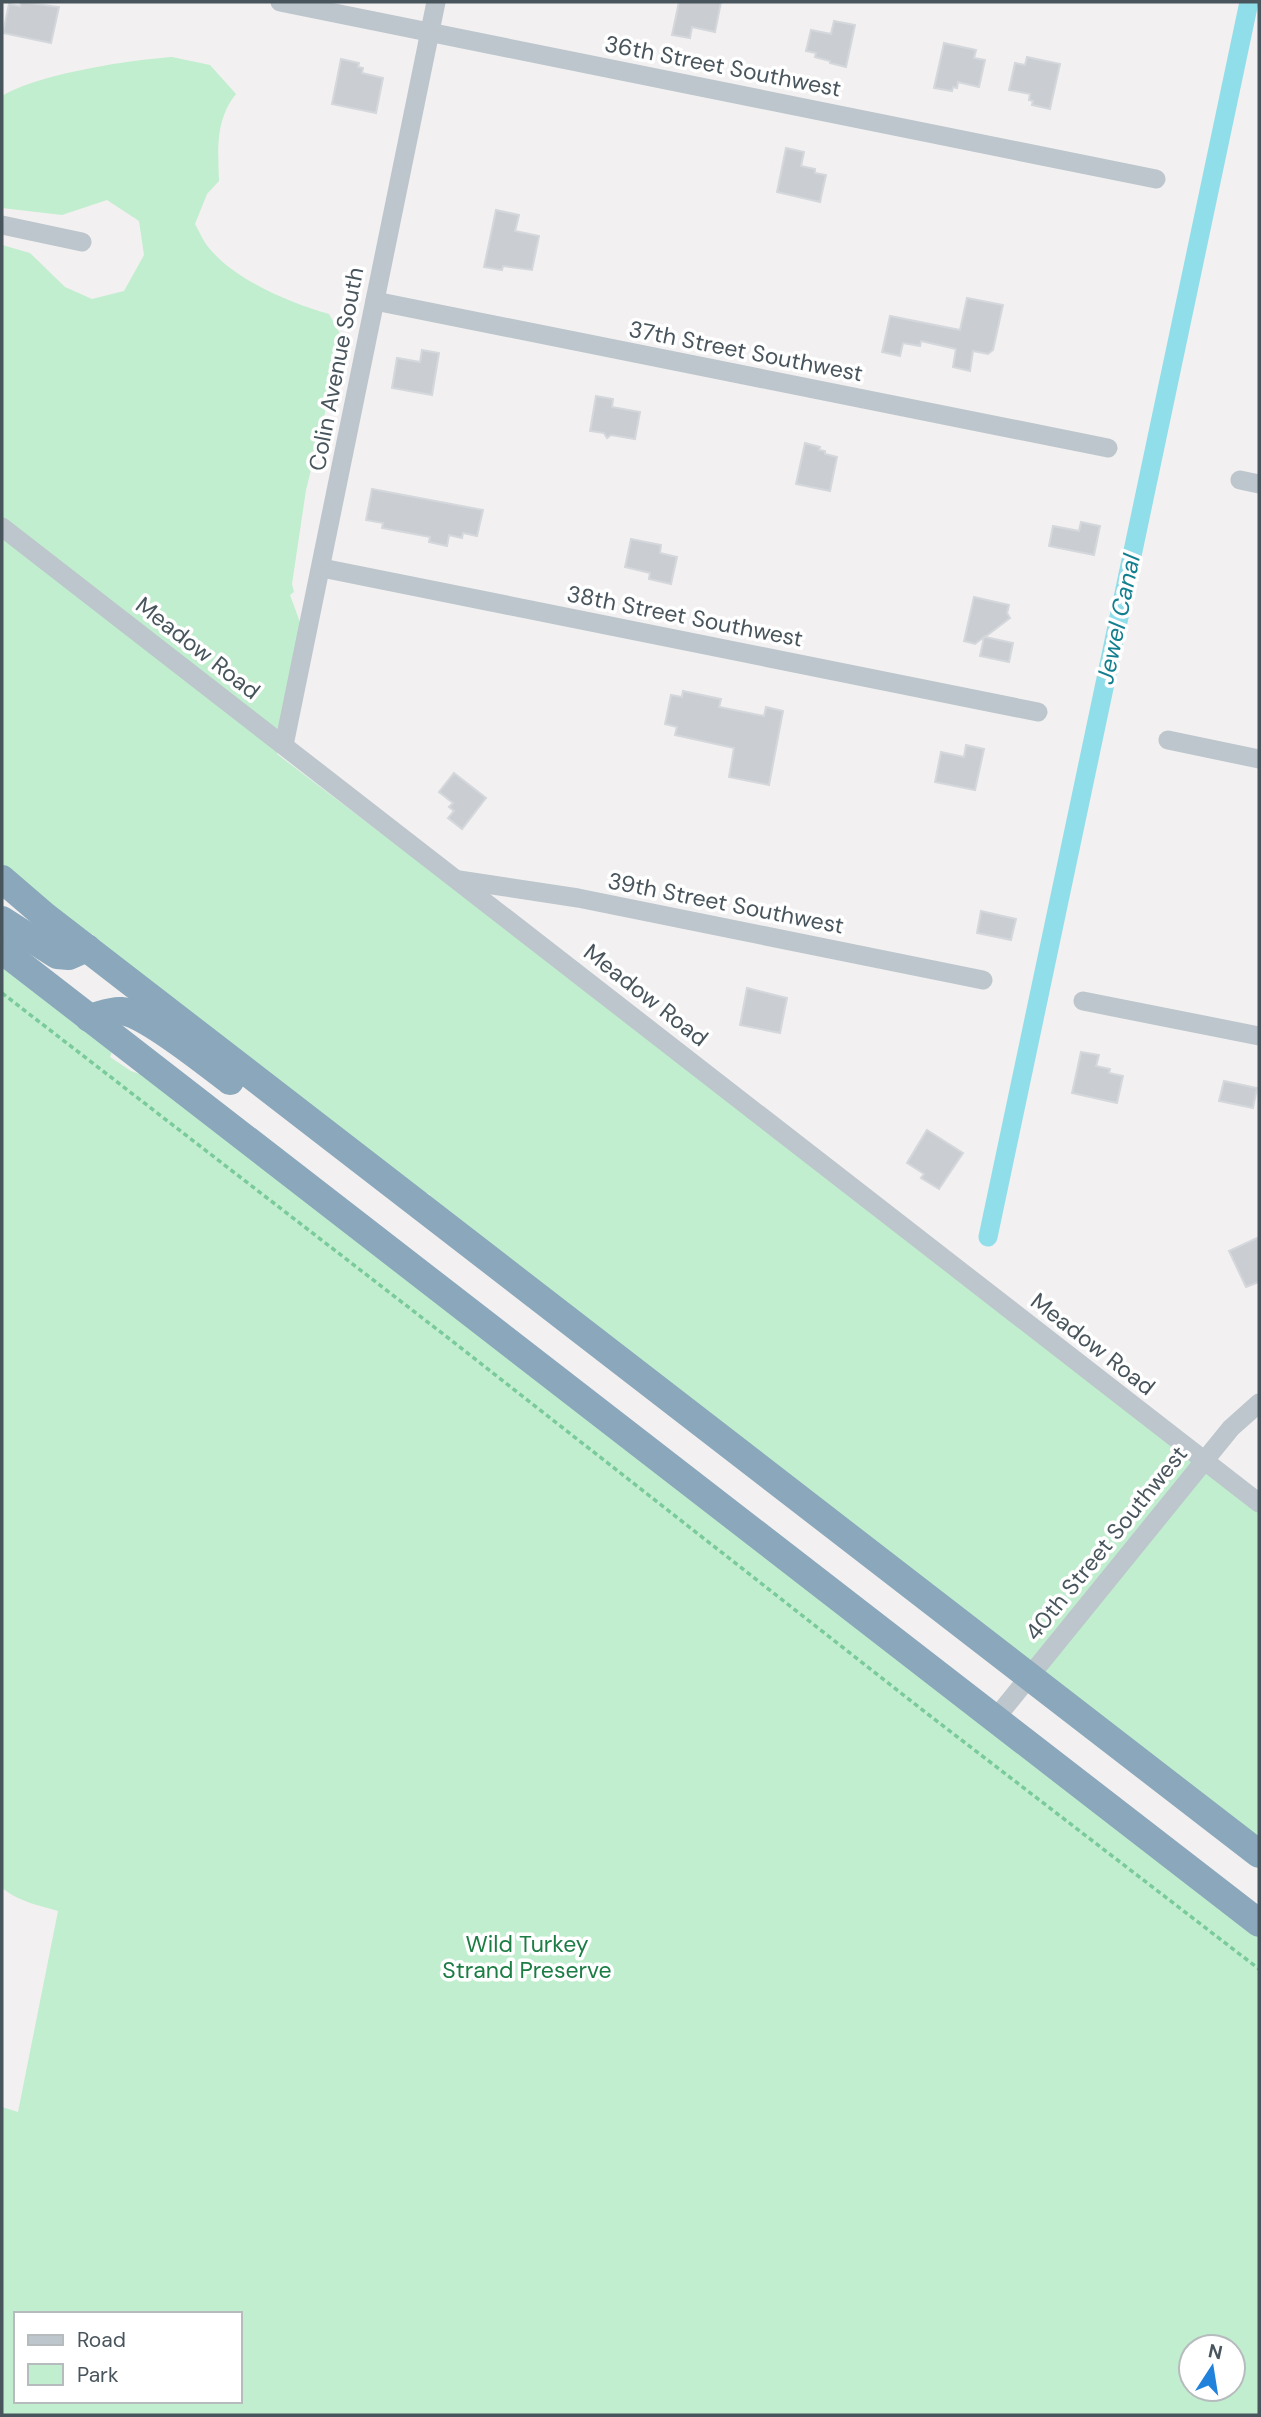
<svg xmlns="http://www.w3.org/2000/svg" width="1261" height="2417" font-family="'DM Sans',sans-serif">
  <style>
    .green { fill: #c1eece; fill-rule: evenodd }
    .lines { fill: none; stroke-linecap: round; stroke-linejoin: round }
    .canal { stroke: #90dee9; stroke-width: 19 }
    .building { fill: #caced2; stroke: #d4d7db; stroke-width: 2 }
    .path { stroke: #7aca9c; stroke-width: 3.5; stroke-dasharray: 5 3.5; stroke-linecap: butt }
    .minor { stroke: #bcc6cc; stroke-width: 19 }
    .highway { stroke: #8aa7bc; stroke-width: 28 }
    .labels { text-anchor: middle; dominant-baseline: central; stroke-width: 7; stroke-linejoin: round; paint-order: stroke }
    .street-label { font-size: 23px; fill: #49555d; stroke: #fff }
    .park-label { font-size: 23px; fill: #1b7c44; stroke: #fff }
    .water-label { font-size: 24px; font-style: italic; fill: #138090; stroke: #fff }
  </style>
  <rect width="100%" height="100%" fill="#f2f0f0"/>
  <g class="green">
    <path d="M172,57L210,65L236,94C215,120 218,150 219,181L207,194L195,224C199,231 203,241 209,248C235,280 290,303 329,314L343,339L306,490L292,584L294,592L290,595L305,636L282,740L277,754L1259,1500V1840L429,1198L430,1194L422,1192L95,941L93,934L89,936L2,865V245L30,253L65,287L92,299L124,291L144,255L139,221L107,200L62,215L2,208V96C38,74 129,60 172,57Z"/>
    <path d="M2,964L80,1024L81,1030L87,1029L113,1049L110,1057L131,1071L148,1077L1259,1936V2415H2V2107L18,2112L58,1911C37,1905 20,1902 2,1888ZM16,2314H240V2401H16ZM1191,2347H1233V2389H1191Z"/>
  </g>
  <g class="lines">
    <path class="canal" d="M988,1237L1249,2"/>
  </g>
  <g class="building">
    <path d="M21,2L59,7L51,43L3,33L9,4L20,6Z"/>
    <path d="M679,2H721L715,32L692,27L690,38L672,35Z"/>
    <path d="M834,21L855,25L846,67L830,63V61L815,57L816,53L806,51L811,30L831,34Z"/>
    <path d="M944,43L976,50L974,58L985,60L979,87L958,82L957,88L953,87L952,91L934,88Z"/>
    <path d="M1027,57L1060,64L1050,109L1032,105L1033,101L1029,100L1030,94L1009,90L1015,63L1025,65Z"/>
    <path d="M341,59L359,63L358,67L363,68L362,73L383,78L376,113L332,104Z"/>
    <path d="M786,148L804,152L801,166L815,169V173L826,175L820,202L777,192Z"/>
    <path d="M496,210L519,215L515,231L539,236L532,270L503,266L502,270L484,267Z"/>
    <path d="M967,298L1003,305L993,350L988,354L973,351L970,371L953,367L956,349L921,341L920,346L903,343L900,356L882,352L890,316L960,330Z"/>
    <path d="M422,350L439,353L432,395L392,388L397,358L420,362Z"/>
    <path d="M596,396L613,399L612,407L640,412L635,439L611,435L607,438L604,433L590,431Z"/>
    <path d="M805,443L820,447L819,450L825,451V454L837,457L830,491L796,484Z"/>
    <path d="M372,489L483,510L477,536L463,533L462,538L449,535L447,546L429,542L430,537L382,528L383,523L366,520Z"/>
    <path d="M1081,522L1100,526L1094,555L1049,546L1053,526L1079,531Z"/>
    <path d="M631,539L661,545L660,553L677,557L671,584L649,579L650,573L625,567Z"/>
    <path d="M974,597L1009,605L1007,613L1010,618L985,637L1013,643L1009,662L980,656L984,637L975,644L964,641Z"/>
    <path d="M683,691L721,699L719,707L764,716L766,707L783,711L769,785L729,777L734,748L675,735L677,727L665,724L671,695L682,697Z"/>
    <path d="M966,745L984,749L975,790L935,782L941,752L964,757Z"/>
    <path d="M454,773L486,798L462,829L448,818L454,811L449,807L453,803L439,792Z"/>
    <path d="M981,911L1016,919L1011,940L977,933Z"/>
    <path d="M747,988L787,998L780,1033L740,1025Z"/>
    <path d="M1081,1052L1099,1055L1096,1066L1110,1069L1109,1073L1123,1076L1117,1103L1072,1093Z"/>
    <path d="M1224,1081L1257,1088L1253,1108L1219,1101Z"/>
    <path d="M927,1130L963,1153L939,1189L921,1178L924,1174L907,1163Z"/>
    <path d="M1259,1237V1282L1246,1287L1229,1251Z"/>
  </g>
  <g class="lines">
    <path class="path" d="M2,993L447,1337L929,1715L1259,1969"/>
    <g class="minor">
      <path d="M280,2L1156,179"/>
      <path d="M2,225L82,242"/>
      <path d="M375,301L1108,448"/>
      <path d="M1240,480L1259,484"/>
      <path d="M2,527L1259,1503"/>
      <path d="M322,568L1038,712"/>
      <path d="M1168,740L1259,759"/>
      <path d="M284,745L436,2"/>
      <path d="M459,880L578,898L983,980"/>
      <path d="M1083,1001L1259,1036"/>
      <path d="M995,1719L1231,1428L1259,1403"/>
    </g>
    <g class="highway">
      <path d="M2,879L45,916L1259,1854"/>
      <path d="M2,920L57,955L69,956L87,948"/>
      <path d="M2,950L1259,1923"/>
      <path d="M89,1018C99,1016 111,1010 121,1011C145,1013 209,1065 230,1081"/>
    </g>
  </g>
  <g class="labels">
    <g class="street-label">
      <text transform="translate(723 66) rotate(11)">36th Street Southwest</text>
      <text transform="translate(746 351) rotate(11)">37th Street Southwest</text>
      <text transform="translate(336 369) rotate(-79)">Colin Avenue South</text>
      <text transform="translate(685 616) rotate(11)">38th Street Southwest</text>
      <text transform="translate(198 648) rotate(38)">Meadow Road</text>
      <text transform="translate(726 903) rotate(11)">39th Street Southwest</text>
      <text transform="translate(646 995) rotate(38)">Meadow Road</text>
      <text transform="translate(1093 1344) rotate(38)">Meadow Road</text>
      <text transform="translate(1106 1543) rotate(-51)">40th Street Southwest</text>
    </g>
    <g class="park-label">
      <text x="527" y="1944">Wild Turkey<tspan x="527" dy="26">Strand Preserve</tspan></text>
    </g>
    <g class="water-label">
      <text transform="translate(1118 619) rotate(-78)">Jewel Canal</text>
    </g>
  </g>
  <rect width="1261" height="2417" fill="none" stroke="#49555d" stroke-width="7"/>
  <rect x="14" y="2312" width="228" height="91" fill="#ffffff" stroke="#b6bbbe" stroke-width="2"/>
  <rect x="28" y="2335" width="35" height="10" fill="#bcc6cc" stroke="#b6bbbe" stroke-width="2"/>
  <text x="77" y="2347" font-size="21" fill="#49555d">Road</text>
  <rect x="28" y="2364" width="35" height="21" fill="#c1eece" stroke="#b6bbbe" stroke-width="2"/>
  <text x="77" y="2382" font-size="21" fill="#49555d">Park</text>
  <g transform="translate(1212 2368) rotate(12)"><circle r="33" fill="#ffffff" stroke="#b6bbbe" stroke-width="2"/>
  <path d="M0-5L12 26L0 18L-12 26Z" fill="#2182dc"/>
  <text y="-10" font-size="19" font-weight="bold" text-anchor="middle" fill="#49555d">N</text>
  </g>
</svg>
